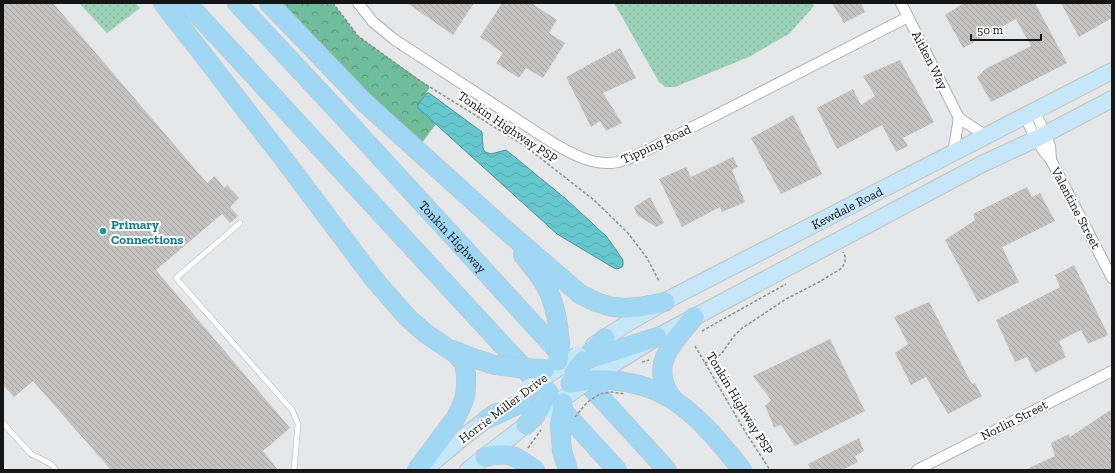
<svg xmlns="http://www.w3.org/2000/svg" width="1115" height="473" font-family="'Zilla Slab',serif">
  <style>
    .grass { fill: url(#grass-dots) }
    .forest { fill: url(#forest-crowns) }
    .water { fill: url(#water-waves); stroke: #4d9298 }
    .building { fill: url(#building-back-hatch) }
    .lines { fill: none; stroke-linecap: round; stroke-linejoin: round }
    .lane-casing { stroke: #afb0b2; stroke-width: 6 }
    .street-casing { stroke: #afb0b2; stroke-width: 12 }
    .primary-casing { stroke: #c2c2c2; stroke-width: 18 }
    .highway-casing { stroke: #c2c2c2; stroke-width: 20 }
    .path { stroke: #8c8c8e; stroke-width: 1.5; stroke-dasharray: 3 2; stroke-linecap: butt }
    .lane { stroke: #fff; stroke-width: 5 }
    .street { stroke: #fff; stroke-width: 10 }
    .primary { stroke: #c5e7f8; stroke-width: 16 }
    .highway { stroke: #9fd7f4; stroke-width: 19 }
    .primary-bridge-casing { stroke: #c2c2c2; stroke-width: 18; stroke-linecap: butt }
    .highway-bridge-casing { stroke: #c2c2c2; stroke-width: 20; stroke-linecap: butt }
    .path-bridge { stroke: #8c8c8e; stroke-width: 1.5; stroke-dasharray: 3 2; stroke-linecap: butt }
    .primary-bridge { stroke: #c5e7f8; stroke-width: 16 }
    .highway-bridge { stroke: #9fd7f4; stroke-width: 19 }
    .culture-dot { fill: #0f9aa8; stroke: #fff; stroke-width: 1.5 }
    .labels { text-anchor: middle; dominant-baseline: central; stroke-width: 4; stroke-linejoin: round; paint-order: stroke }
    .street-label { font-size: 13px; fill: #151516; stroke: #fff }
    .culture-label { font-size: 13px; font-weight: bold; fill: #0d838f; stroke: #fff; text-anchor: start }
  </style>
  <defs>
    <pattern id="grass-dots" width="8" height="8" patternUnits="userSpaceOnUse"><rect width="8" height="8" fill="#9ad1b7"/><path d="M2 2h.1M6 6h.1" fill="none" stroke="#84b39d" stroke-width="1.8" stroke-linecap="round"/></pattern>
    <pattern id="forest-crowns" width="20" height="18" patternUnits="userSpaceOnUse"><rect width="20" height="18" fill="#6fbd9a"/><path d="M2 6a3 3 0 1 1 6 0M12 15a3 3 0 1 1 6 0" fill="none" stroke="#5a987d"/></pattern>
    <pattern id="water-waves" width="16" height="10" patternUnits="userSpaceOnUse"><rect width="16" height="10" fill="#65c8cf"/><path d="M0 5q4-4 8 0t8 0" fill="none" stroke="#57abb1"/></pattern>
    <pattern id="building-back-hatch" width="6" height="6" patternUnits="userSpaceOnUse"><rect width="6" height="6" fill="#c5c3c1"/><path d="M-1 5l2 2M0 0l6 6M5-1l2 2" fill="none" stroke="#a8a7a5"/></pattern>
  </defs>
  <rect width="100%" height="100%" fill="#e6e7e9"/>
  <g class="grass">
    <path d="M79,3H135L140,8L107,33Z"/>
    <path d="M614,3H812L814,6L790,33L751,56L675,87H665L659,82Z"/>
  </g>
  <path class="forest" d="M277,3H333L358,36L430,87L418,106L436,124L421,144L364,93Z"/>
  <path class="water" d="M427,93H429L482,132L483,148L485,152L491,154L506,150L566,199L607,237L623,260V265L622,267L617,269L614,268L557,234L418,108V104Z"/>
  <g class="building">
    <path d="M3,3H53L207,183L215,176L224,188L227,185L239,198L230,207L238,216L230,223L222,214L156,270L290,428L263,451L278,470H111L33,381L14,397L3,385Z"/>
    <path d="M407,3H474L453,35Z"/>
    <path d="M502,3H531L557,20L549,33L565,43L543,78L526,68L519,78L496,63L503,53L480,37Z"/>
    <path d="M832,3H861L865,12L844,23Z"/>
    <path d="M964,3H1035L1067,63L991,102L977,77L987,68L1031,46L1016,19L963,48L945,15Z"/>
    <path d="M1061,3H1112V18L1079,37Z"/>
    <path d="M620,48L636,78L603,93L622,123L606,131L600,121L591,127L566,77Z"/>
    <path d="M900,60L934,122L903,138L908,146L896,152L882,125L837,149L817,108L853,89L861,105L875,96L863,76Z"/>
    <path d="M793,115L822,174L781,194L751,138Z"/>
    <path d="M733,157L738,167L732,170L745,202L722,212L720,207L682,227L659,179L686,167L691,177Z"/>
    <path d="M1027,187L1032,197L1040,193L1055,221L1002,247L1019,282L978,302L945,240L975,220L973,214Z"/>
    <path d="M650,197L664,223L656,227L637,215L634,207Z"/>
    <path d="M1074,265L1108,335L1088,344L1081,330L1059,341L1066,357L1035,373L1027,357L1015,362L996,320L1060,287L1055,275Z"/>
    <path d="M929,302L972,384L975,383L982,396L948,414L926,377L911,385L895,353L908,344L894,317Z"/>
    <path d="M830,339L865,411L795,446L781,425L774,427L765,406L771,400L753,376Z"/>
    <path d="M1112,409V470H1025L1055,456L1051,443L1069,434L1070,437Z"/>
    <path d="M859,438L864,451L855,456L858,462L842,470H811L808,464Z"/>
  </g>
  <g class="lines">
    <defs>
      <g id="lane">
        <path d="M240,223L176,278L292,410L298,424L294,470"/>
        <path d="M3,423L31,454L51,464L56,470"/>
      </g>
      <g id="street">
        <path d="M358,3L373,22L395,40L553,143C572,154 594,167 618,162C624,160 630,158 636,156L908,17"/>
        <path d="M901,3L959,118L986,136"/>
        <path d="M1035,111L1050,146L1051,160"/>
        <path d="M1025,116C1032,132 1039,147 1051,160L1112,278"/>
        <path d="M953,153L959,118"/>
        <path d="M917,470L1112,371"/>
      </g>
      <g id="primary">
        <path id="s1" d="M594,345L628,323L673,297L1112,71"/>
        <path d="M596,375L657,337L982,164L1036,139L1112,99"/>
        <path d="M424,470L462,438L496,412"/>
        <path d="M468,470L536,417"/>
      </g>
      <g id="highway">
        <path d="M163,3L283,158L373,278L406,316L425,333L456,354L464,363L466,375V386L465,397L461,407L455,419L417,470"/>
        <path d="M187,3L531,376"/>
        <path id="s2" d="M237,3L336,109L667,470"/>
        <path d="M269,3L364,102L501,226L580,294L596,302L612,307L626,308L639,307L665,302"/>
        <path d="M523,255C530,264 538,273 544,283C555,301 558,322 560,343"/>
        <path d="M453,350L470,357L495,365"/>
        <path d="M584,360L595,348L605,338"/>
        <path d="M583,361L657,337"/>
        <path d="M589,380C666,377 697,414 742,470"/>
        <path d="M673,399C647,366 673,343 694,317"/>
        <path d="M553,400L617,470"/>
        <path d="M487,419L543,393"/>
        <path d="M526,425L538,411"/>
        <path d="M560,426L562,451L568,470"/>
        <path d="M485,457C509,451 516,456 535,470"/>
      </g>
    </defs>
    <use href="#lane" class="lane-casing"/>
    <use href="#street" class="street-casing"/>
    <use href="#primary" class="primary-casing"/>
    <use href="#highway" class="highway-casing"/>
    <g class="path">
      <path d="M333,3L358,36L417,79L525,146L594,200L628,233L647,258L659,281"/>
      <path d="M500,131L506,123"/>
      <path d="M702,331L786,284"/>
      <path d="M695,346L746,433L770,470"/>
      <path d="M642,362L649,360"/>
      <path d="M705,363L715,359L722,353L734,336L741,329L786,299L819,282L842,268L845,262V256L843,252"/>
      <path d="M528,448L541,430"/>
    </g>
    <use href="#lane" class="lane"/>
    <use href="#street" class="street"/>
    <use href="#primary" class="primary"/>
    <use href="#highway" class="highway"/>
    <defs>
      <g id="primary-bridge">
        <path d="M528,388L578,355"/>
        <path d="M547,410L588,381"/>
      </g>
      <g id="highway-bridge">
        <path d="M558,361L560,343"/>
        <path d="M495,365L519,368L545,369"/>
        <path d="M574,373L583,361"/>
        <path d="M570,383L589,380"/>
        <path d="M538,411L549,392"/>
        <path d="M560,426L563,403"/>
      </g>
    </defs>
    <use href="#primary-bridge" class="primary-bridge-casing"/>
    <use href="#highway-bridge" class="highway-bridge-casing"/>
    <path class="path-bridge" d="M575,417L584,406L589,401L600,394L611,392L625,394"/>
    <use href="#primary-bridge" class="primary-bridge"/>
    <use href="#highway-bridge" class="highway-bridge"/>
  </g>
  <circle class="culture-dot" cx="103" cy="231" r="4"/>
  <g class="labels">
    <g class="street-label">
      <text transform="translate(930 60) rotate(63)">Aitken Way</text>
      <text transform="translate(508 127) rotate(34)">Tonkin Highway PSP</text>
      <text transform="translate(656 144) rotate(-25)">Tipping Road</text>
      <text stroke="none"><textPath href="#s1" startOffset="288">Kewdale Road</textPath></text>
      <text transform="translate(1076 208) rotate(62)">Valentine Street</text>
      <text stroke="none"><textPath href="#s2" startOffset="318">Tonkin Highway</textPath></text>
      <text transform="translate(740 403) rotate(59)">Tonkin Highway PSP</text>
      <text transform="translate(503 408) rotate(-37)">Horrie Miller Drive</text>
      <text transform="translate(1014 420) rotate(-27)">Norlin Street</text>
    </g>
    <g class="culture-label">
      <text x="111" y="224">Primary<tspan x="111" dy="15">Connections</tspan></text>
    </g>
  </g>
  <rect width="1115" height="473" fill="none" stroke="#151516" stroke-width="8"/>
  <path d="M971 34v6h70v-6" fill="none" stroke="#151516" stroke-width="2"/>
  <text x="977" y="34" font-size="12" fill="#151516" stroke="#ffffff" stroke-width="3" paint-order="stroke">50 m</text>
</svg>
